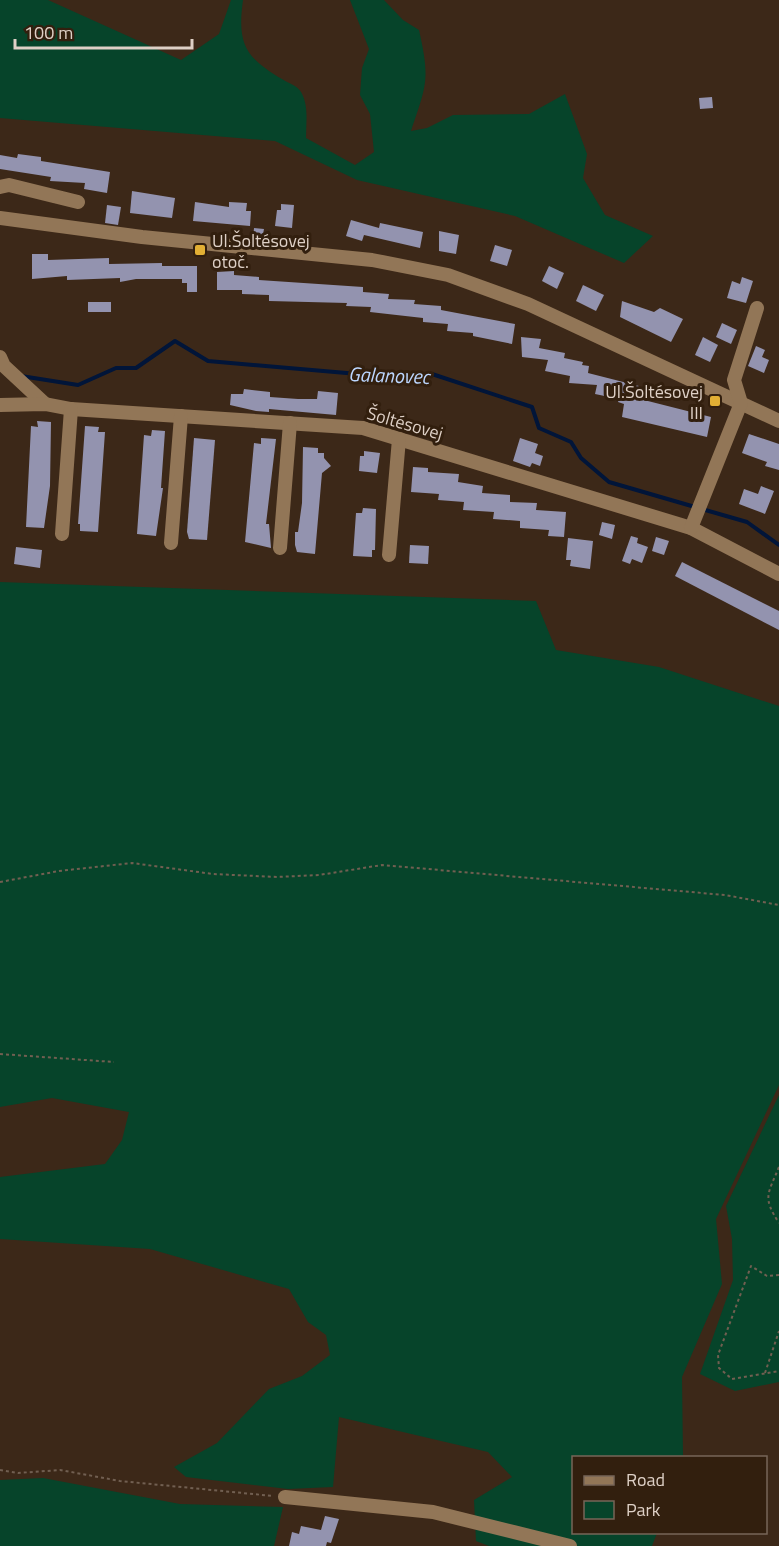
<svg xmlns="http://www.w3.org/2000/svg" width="779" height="1546" font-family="'Titillium Web',sans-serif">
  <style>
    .green { fill: #06442a }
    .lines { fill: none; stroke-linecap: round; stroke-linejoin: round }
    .stream { stroke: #011539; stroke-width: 4 }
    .building { fill: #9393af }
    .path { stroke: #715f51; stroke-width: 2; stroke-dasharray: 3 3; stroke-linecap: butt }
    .minor { stroke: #927657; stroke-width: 14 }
    .poi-dot { fill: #e2af34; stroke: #321f0e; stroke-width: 2 }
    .labels { text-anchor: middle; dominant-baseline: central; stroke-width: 6; stroke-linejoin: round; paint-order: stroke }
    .poi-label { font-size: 18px; fill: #ded0c6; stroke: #321f0e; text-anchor: start }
    .street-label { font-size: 18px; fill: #ded0c6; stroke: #321f0e }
    .water-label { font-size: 20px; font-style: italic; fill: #bcd6fe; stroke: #321f0e }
  </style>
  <rect width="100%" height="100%" fill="#3c2818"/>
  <g class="green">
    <path d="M0,0H48L181,60L219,34L231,0H243C237,44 245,57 282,79C288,83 298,86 301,92C309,106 306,122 306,138L355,165L374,152L370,114L360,95L362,68L369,49L350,0H384L403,20L419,30C430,79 427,84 411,131L427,128L453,115L529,114L565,94L587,154L583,178L605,215L653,236L624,263L515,216L357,180L275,141L0,118Z"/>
    <path d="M0,582L536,601L556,650L659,667L779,706V1085L716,1219L722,1284L682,1377L683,1457L574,1458V1532L657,1533L652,1546H489L476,1541L474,1500L512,1477L488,1452L339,1417L333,1487L288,1489L186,1477L174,1467L217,1443L269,1389L302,1376L330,1355L326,1335L308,1322L289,1289L150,1249L0,1239V1177L105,1164L122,1140L129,1112L52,1098L0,1107Z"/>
    <path d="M779,1095V1382L735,1391L700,1374L733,1280L732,1239L726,1206Z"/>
    <path d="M43,1478L180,1504L283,1507L274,1546H0V1480Z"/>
  </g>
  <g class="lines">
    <g class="stream">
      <path d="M21,376L78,385L116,368H136L175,341L208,361L358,374H432L532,407L539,428L571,442L581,458L609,482L695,507"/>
      <path d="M702,509L747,522L779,545"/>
    </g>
  </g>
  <g class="building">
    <path d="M712,97L713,108L700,109L699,98Z"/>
    <path d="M18,154L41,157V161L110,172L107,193L84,189L85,183L50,181L51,177L0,169V155L17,158Z"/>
    <path d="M132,191L175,198L172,218L130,213Z"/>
    <path d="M195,202L229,207V202L247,203L246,211H251L250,226L193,221Z"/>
    <path d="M281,204L294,205L292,228L275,226L277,210H281Z"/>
    <path d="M107,205L121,207L118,225L105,223Z"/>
    <path d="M351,220L379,228L380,223L423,232L420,248L364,235L362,241L346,236Z"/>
    <path d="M254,228L264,229L262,240L253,239Z"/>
    <path d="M439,231L459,235L456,254L439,251Z"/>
    <path d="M495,245L512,250L507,266L490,261Z"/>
    <path d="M32,254H48V260L109,258V264L162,263V266H197V292H187V283H182V279H136L120,282V278L67,280V276L32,279Z"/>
    <path d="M549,266L564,273L557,289L542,281Z"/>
    <path d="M234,271V275L259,277V280L363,287V292L389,294L388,299L415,300L414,304L441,306V310L515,324L512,344L473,336V333L447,331L448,324L423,322V318L370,312L371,307L346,306L347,303L269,301V295L242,294V290H217V272Z"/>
    <path d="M742,277L753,281L746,303L727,298L732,281L740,284Z"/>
    <path d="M583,285L604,295L596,311L576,301Z"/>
    <path d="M622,301L654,312L660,308L683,319L671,342L620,317Z"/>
    <rect x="88" y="302" width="23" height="10"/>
    <path d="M722,323L737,330L731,344L716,337Z"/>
    <path d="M521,337L541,339L539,348L565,353L564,358L583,362L582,365L589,366L588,373L639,386L636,398L711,417L707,437L622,417L624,404L618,402L619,399L595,394L597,385L569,383L570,376L545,371L548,360L522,357Z"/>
    <path d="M703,337L718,345L710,362L695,355Z"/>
    <path d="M756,346L765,350L762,357L769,360L764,373L748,366Z"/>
    <path d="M244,389L270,392V397L298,399H317L318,391L338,393L336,415L269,409V412L256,411L230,405L231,394H243Z"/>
    <path d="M37,421L51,422L50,486L44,528L26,527L31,426L38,427Z"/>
    <path d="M85,426L99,427L98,432H105L98,532L80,531V524H78Z"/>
    <path d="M152,430L165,431L161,488H163L156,536L137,534L144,435L151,436Z"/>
    <path d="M749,434L779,444V470L765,466L767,462L742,453Z"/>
    <path d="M194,438L215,440L207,540L189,539L187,532Z"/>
    <path d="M261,438L276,439L266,524H269L271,548L245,542L254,443L261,444Z"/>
    <path d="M520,438L538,444L535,453L543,456L540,466L532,463L530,467L513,461Z"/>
    <path d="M303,447L318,448V453H324V458L331,466L322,473L315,554L297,552L295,545V532H298L302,503Z"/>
    <path d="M364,451L380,453L377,473L359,471L360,456H364Z"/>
    <path d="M413,467L428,468V472L459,474L458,482L483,486L482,493L510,495V502L537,503L536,510L566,512L564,537L548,536L549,530L520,528V521L493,519L494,512L463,510L464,502L438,500L439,494L411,492Z"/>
    <path d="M761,486L774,491L765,514L739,504L744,489L758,494Z"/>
    <path d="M363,508L376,509L375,550H372V557L353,556L356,513H362Z"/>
    <path d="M602,522L615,525L612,539L599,535Z"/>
    <path d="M631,536L638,538L637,543L648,547L642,563L632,559L630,564L622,561Z"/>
    <path d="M656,537L669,541L664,555L652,551Z"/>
    <path d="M568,538L593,541L590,569L570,566L571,560H566Z"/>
    <path d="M410,545L429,546L428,564L409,563Z"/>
    <path d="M16,547L42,550L40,568L14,564Z"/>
    <path d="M682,562L779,611V630L675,576Z"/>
    <path d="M325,1516L339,1519L331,1543L327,1542L326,1546H289L292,1532L299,1534L301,1526L321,1530Z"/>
  </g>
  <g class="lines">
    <g class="path">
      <path d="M0,882L59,871L132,863L213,874L277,877L319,875L382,865L725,895L779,905"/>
      <path d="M0,1054L114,1062"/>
      <path d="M779,1167C768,1194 762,1197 779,1223"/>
      <path d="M779,1275L767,1276L751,1266L718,1355L719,1368L732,1379L779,1371"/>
      <path d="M765,1373L779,1331"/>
      <path d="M0,1470L18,1473L60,1470L120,1481L273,1496"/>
    </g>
    <g class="minor">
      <path d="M0,187L9,185L78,202"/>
      <path d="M0,218L142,237L372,260L448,275L528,304L779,421"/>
      <path d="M0,357L4,366L45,404"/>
      <path d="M0,405L45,404L71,409L363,428L691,528L779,574"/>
      <path d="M691,528L741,403L734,380L757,308"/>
      <path d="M62,534L71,409"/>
      <path d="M171,543L181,416"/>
      <path d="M280,548L290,423"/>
      <path d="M389,555L399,439"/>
      <path d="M285,1497L433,1512L570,1546"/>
    </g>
  </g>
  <g class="poi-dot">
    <rect x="194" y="244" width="12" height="12" rx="3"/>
    <rect x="709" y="395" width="12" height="12" rx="3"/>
  </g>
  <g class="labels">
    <g class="poi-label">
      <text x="212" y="240">Ul.Šoltésovej<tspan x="212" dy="21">otoč.</tspan></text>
      <text x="703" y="391" text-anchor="end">Ul.Šoltésovej<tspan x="703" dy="21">III</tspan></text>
    </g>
    <g class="street-label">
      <text transform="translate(405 423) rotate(16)">Šoltésovej</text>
    </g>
    <g class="water-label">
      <text transform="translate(389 375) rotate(2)">Galanovec</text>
    </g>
  </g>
  <rect x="572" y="1456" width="195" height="78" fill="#321f0e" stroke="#776658" stroke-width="1.5"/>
  <rect x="584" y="1476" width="30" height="9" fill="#927657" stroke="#776658" stroke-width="1.5"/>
  <text x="626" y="1486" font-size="18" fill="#ded0c6">Road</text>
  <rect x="584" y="1501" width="30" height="18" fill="#06442a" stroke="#776658" stroke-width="1.5"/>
  <text x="626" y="1516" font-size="18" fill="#ded0c6">Park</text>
  <path d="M15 39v9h177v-9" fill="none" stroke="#ded0c6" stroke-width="3"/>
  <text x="24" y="39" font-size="18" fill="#ded0c6" stroke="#321f0e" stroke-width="4.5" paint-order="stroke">100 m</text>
</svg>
